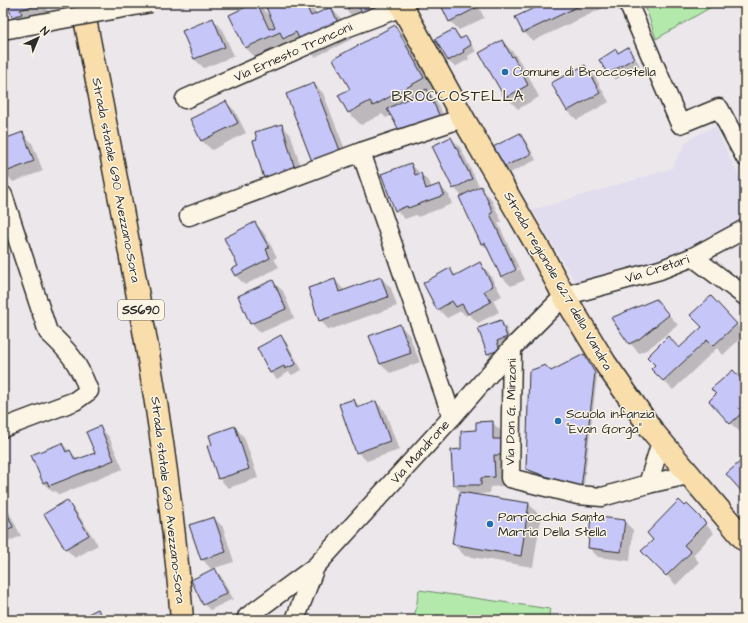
<svg xmlns="http://www.w3.org/2000/svg" width="748" height="623" font-family="'Architects Daughter',sans-serif">
  <style>
    .built { fill: #e1ddef }
    .green { fill: #b3e9ab; stroke: #6f8a6b }
    .shadow { fill: #0003 }
    .building { fill: #c7c6f9; stroke: #2b2b2b }
    .lines { fill: none; stroke-linecap: round; stroke-linejoin: round }
    .minor-casing { stroke: #2b2b2b; stroke-width: 21 }
    .major-casing { stroke: #2b2b2b; stroke-width: 25 }
    .highway-casing { stroke: #2b2b2b; stroke-width: 25 }
    .minor { stroke: #fcf5e5; stroke-width: 18 }
    .major { stroke: #f9ddab; stroke-width: 22 }
    .highway { stroke: #f9ddab; stroke-width: 22 }
    .minor-bridge-casing { stroke: #2b2b2b; stroke-width: 21; stroke-linecap: butt }
    .minor-bridge { stroke: #fcf5e5; stroke-width: 18 }
    .poi-dot { fill: #1f6fb2; stroke: #fcf5e5; stroke-width: 1.5 }
    .labels { text-anchor: middle; dominant-baseline: central; stroke-width: 3; stroke-linejoin: round; paint-order: stroke }
    .shield { fill: #fcf5e5; stroke: #6a6863; stroke-width: 1 }
    .shield-label { font-size: 12px; font-weight: bold; fill: #2b2b2b }
    .street-label { font-size: 13px; fill: #2b2b2b; stroke: #fcf5e5 }
    .poi-label { font-size: 13px; fill: #2b2b2b; stroke: #fcf5e5; text-anchor: start }
    .quarter-label { font-size: 15px; letter-spacing: 1px; fill: #2b2b2b; stroke: #fcf5e5 }
  </style>
  <rect width="100%" height="100%" fill="#ece7eb"/>
  <filter id="ink" filterUnits="userSpaceOnUse"><feTurbulence type="fractalNoise" baseFrequency=".025" numOctaves="2"/><feDisplacementMap in="SourceGraphic" scale="8" xChannelSelector="R" yChannelSelector="G"/><feConvolveMatrix kernelMatrix="1 2 1 2 8 2 1 2 1" color-interpolation-filters="sRGB"/></filter>
  <g filter="url(#ink)">
    <path class="built" d="M715,126L745,189V221L703,247L580,290L532,210L671,169L687,141Z"/>
    <g class="green">
      <path d="M651,3H718L656,39L645,5Z"/>
      <path d="M419,590L550,609L548,620H414Z"/>
    </g>
    <g class="shadow">
      <path d="M8,3H45L48,13L22,26L12,17Z"/>
      <path d="M256,3L269,15L275,28L277,27L272,3H311L316,15L330,8L343,20L352,39L315,57L305,46L258,60L246,48L230,15Z"/>
      <path d="M343,3H396L401,15L374,27L365,18L355,19L346,10Z"/>
      <path d="M441,3H477L484,18L459,30L450,21Z"/>
      <path d="M547,3H614L533,41L524,32Z"/>
      <path d="M213,19L222,29L234,56L204,68L194,59L183,32Z"/>
      <path d="M394,26L407,38L436,90L430,93L436,100L450,128L392,115L386,118L382,114L361,125L349,113L340,96L351,89Z"/>
      <path d="M454,30L462,39L466,37L476,51L468,56L469,59L455,67L448,61L436,40Z"/>
      <path d="M502,41L514,53L525,69L539,97L518,109L506,97Z"/>
      <path d="M628,48L640,65L615,80L609,73L616,51L619,53Z"/>
      <path d="M585,66L594,75L609,102L577,120L568,111Z"/>
      <path d="M314,84L323,93L350,162L287,94Z"/>
      <path d="M226,102L235,111L246,133L212,150L202,141L191,119Z"/>
      <path d="M281,125L291,135L305,182L276,191Z"/>
      <path d="M3,134L8,139L23,134L32,143L43,171L13,182L3,170Z"/>
      <path d="M520,135L526,141L536,160L510,173L504,167L494,148Z"/>
      <path d="M451,138L460,147L480,188L490,197L502,222L498,223L519,268L504,275V277L520,269L525,280L511,286L502,277L490,252L482,244L460,197L462,196L454,188Z"/>
      <path d="M411,164L430,183L431,188L439,185L449,195L452,204L418,217L416,215L405,219L396,210Z"/>
      <path d="M255,223L264,233L277,257L274,259L279,267L245,285L236,276Z"/>
      <path d="M480,263L489,273L502,296L493,300L499,312L478,323L469,314L466,316L461,311L447,318L438,309L450,269L456,276Z"/>
      <path d="M381,278L391,288L397,306L329,330L320,320L335,280L345,291Z"/>
      <path d="M273,282L283,291L294,318L260,333L251,323Z"/>
      <path d="M656,300L678,325L648,349L639,353L630,343Z"/>
      <path d="M720,306L745,334L723,355L717,348L673,390L652,369L680,350L703,327Z"/>
      <path d="M500,321L506,327L512,343L494,360L488,354L479,328Z"/>
      <path d="M400,325L409,335L420,362L390,373L380,364L370,336Z"/>
      <path d="M281,336L287,343L302,370L292,375L289,372L277,379L271,373Z"/>
      <path d="M584,355L597,377L583,491L530,472L527,469L551,372Z"/>
      <path d="M745,384V427L740,432L730,423Z"/>
      <path d="M353,400L361,407L376,402L385,411L399,450L367,461L357,452Z"/>
      <path d="M492,422L502,432L504,486L490,487V493L472,495L529,504L541,517L533,567L465,556L453,544L461,492L453,485L452,451L462,450L477,431Z"/>
      <path d="M100,427L109,437L123,469L59,495L55,491L53,492L43,483L62,444L79,460L96,453Z"/>
      <path d="M235,427L244,437L258,478L228,488L219,478L214,445Z"/>
      <path d="M742,461L745,464V493L728,474Z"/>
      <path d="M3,500L21,536L3,544Z"/>
      <path d="M67,501L76,511L98,545L75,558L66,549L45,514Z"/>
      <path d="M687,505L714,533L693,555L699,562L676,585L643,551Z"/>
      <path d="M214,518L223,527L234,562L211,569L202,559Z"/>
      <path d="M624,521L633,530L630,561L598,557L589,548Z"/>
      <path d="M215,570L221,576L233,599L210,610L204,604Z"/>
      <path d="M98,611L108,620H81Z"/>
      <path d="M122,618L124,620H117Z"/>
    </g>
    <g class="building">
      <path d="M7,3H39L40,4L20,10L22,14L12,17Z"/>
      <path d="M254,3H257L269,29L275,27L265,5L270,3H305L311,16L331,7L340,27L302,45L296,32L283,39L280,32L245,48L229,15Z"/>
      <path d="M342,3H391L364,18L358,4L345,10Z"/>
      <path d="M440,3H473L476,8L449,22Z"/>
      <path d="M545,3H585L523,33L515,17Z"/>
      <path d="M213,18L225,47L194,59L182,31Z"/>
      <path d="M395,25L424,78L373,106L370,101L348,113L338,95L350,89L333,59Z"/>
      <path d="M454,29L460,39L466,36L471,45L463,50L464,52L448,61L435,39Z"/>
      <path d="M502,40L512,57L513,56L528,85L505,98L479,53Z"/>
      <path d="M628,47L634,58L608,74L599,60L616,49L618,53Z"/>
      <path d="M585,65L600,93L567,111L551,83Z"/>
      <path d="M314,83L341,153L313,164L286,94Z"/>
      <path d="M427,89L441,119L402,135L387,109Z"/>
      <path d="M226,101L238,123L201,141L190,119Z"/>
      <path d="M282,124L296,173L265,182L253,141L257,140L255,132Z"/>
      <path d="M23,132L34,161L3,173V136L4,139Z"/>
      <path d="M520,133L531,154L503,167L493,147Z"/>
      <path d="M451,137L472,179L453,189L432,146Z"/>
      <path d="M411,163L415,175L421,173L426,189L440,184L444,195L408,208L407,206L395,211L381,174Z"/>
      <path d="M481,186L493,212L490,214L516,270L501,277L485,243L481,244L459,197Z"/>
      <path d="M255,222L269,248L266,249L270,258L235,276L231,269L238,266L224,238Z"/>
      <path d="M480,262L493,286L484,291L491,302L468,314L462,304L456,307L452,301L437,310L423,283L450,268L454,276Z"/>
      <path d="M381,277L388,297L319,321L308,288L335,279L339,292Z"/>
      <path d="M273,280L286,309L250,324L238,296Z"/>
      <path d="M711,296L737,324L713,346L707,340L663,381L651,369L655,365L647,357L668,336L679,348L702,327L690,315Z"/>
      <path d="M656,299L669,315L639,339L629,344L611,318Z"/>
      <path d="M501,320L507,337L497,341L500,350L487,354L478,328Z"/>
      <path d="M400,324L411,353L380,364L369,336Z"/>
      <path d="M281,335L296,364L285,369L284,366L270,373L257,348Z"/>
      <path d="M584,354L595,373L581,489L526,469L529,371L545,365L551,371Z"/>
      <path d="M733,370L745,383V410L730,424L709,401L716,394L711,389Z"/>
      <path d="M354,399L357,408L376,401L390,441L356,453L339,404Z"/>
      <path d="M493,421V439H502V455H494L495,477L481,478V485H453L451,450L461,449V431L476,430V422Z"/>
      <path d="M100,426L114,460L49,486L47,481L43,483L31,455L62,443L66,452L70,450L75,460L95,453L86,432Z"/>
      <path d="M235,426L249,469L218,479L207,446L212,445L209,435Z"/>
      <path d="M742,460L745,463L744,494L726,474Z"/>
      <path d="M460,492L529,503L521,556L452,544Z"/>
      <path d="M67,500L89,535L65,549L44,514Z"/>
      <path d="M679,500L685,506L687,504L706,523L684,545L691,552L666,576L641,551L653,540L647,533Z"/>
      <path d="M3,510L4,514L7,513L13,527L3,531Z"/>
      <path d="M591,516L625,520L621,552L588,548Z"/>
      <path d="M214,517L226,552L201,560L189,525Z"/>
      <path d="M215,568L227,593L203,605L191,580Z"/>
      <path d="M98,609L103,620H80V618Z"/>
    </g>
    <g class="lines">
      <defs>
        <g id="minor">
          <path d="M628,3L680,124L719,108L745,157"/>
          <path d="M185,99L346,28L402,7"/>
          <path d="M361,152L452,417"/>
          <path d="M3,195L48,332C70,352 78,363 89,391L75,401L3,428"/>
          <path d="M189,216L361,152L463,118"/>
          <path d="M693,257L745,296"/>
          <path d="M512,348L510,478L578,495L602,497L648,484L661,442"/>
          <path d="M648,484L688,475"/>
          <path d="M247,617L315,567"/>
          <path d="M295,620L315,567L452,417L512,348L564,296L660,270L693,257L745,229"/>
        </g>
        <path id="major" d="M400,3L463,118L543,256L564,296L605,363L654,433L745,540"/>
        <path id="highway" d="M82,3C121,208 166,412 182,620"/>
      </defs>
      <use href="#minor" class="minor-casing"/>
      <use href="#major" class="major-casing"/>
      <use href="#highway" class="highway-casing"/>
      <use href="#minor" class="minor"/>
      <use href="#major" class="major"/>
      <use href="#highway" class="highway"/>
      <defs>
        <path id="minor-bridge" d="M3,30L151,3"/>
      </defs>
      <use href="#minor-bridge" class="minor-bridge-casing"/>
      <use href="#minor-bridge" class="minor-bridge"/>
    </g>
  </g>
  <g class="poi-dot">
    <circle cx="505" cy="72" r="4"/>
    <circle cx="558" cy="421" r="4"/>
    <circle cx="490" cy="524" r="4"/>
  </g>
  <g class="labels">
    <rect class="shield" x="118" y="300" width="46" height="20" rx="3"/>
    <g class="shield-label">
      <text x="141" y="310">SS690</text>
    </g>
    <g class="street-label">
      <text transform="translate(293 52) rotate(-24)">Via Ernesto Tronconi</text>
      <text transform="translate(116 180) rotate(79)">Strada statale 690 Avezzano-Sora</text>
      <text transform="translate(657 269) rotate(-18)">Via Cretari</text>
      <text transform="translate(558 281) rotate(60)">Strada regionale 627 della Vandra</text>
      <text transform="translate(511 412) rotate(-89)">Via Don G. Minzoni</text>
      <text transform="translate(420 452) rotate(-48)">Via Mandrone</text>
      <text transform="translate(168 500) rotate(83)">Strada statale 690 Avezzano-Sora</text>
    </g>
    <g class="poi-label">
      <text x="513" y="72">Comune di Broccostella</text>
      <text x="566" y="414">Scuola infanzia<tspan x="566" dy="15">"Evan Gorga"</tspan></text>
      <text x="498" y="517">Parrocchia Santa<tspan x="498" dy="15">Marria Della Stella</tspan></text>
    </g>
    <g class="quarter-label">
      <text x="458" y="96">BROCCOSTELLA</text>
    </g>
  </g>
  <rect width="748" height="623" fill="none" stroke="#fcf5e5" stroke-width="16"/>
  <rect x="8" y="8" width="732" height="607" fill="none" stroke="#2b2b2b" stroke-width="1.5" filter="url(#ink)"/>
  <g transform="translate(38 38) rotate(44)" stroke="#fcf5e5" stroke-width="3" paint-order="stroke">
  <path d="M0-3L7 15L0 10L-7 15Z" fill="#2b2b2b"/>
  <text y="-6" font-size="11" font-weight="bold" text-anchor="middle" fill="#2b2b2b">N</text>
  </g>
</svg>
